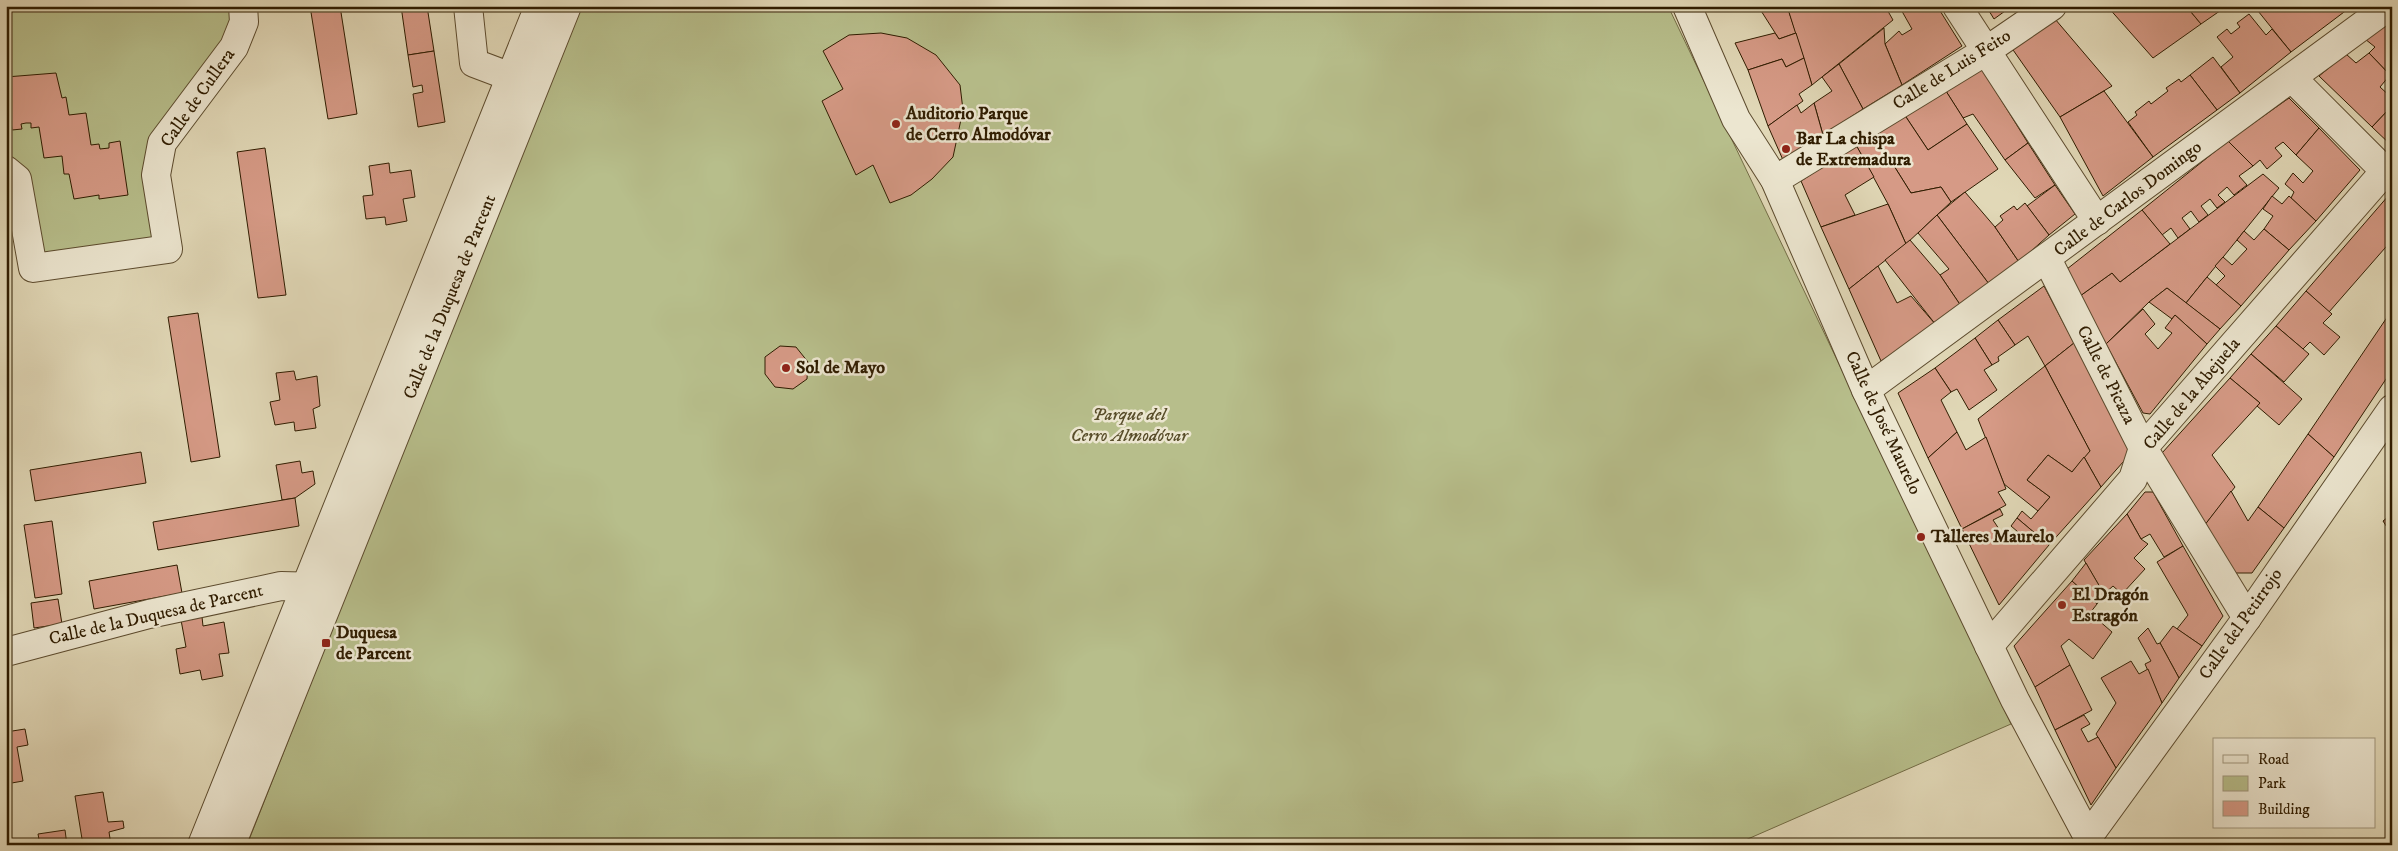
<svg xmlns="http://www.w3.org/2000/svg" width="2398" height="851" font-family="'IM FELL DW Pica',serif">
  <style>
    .green { fill: #b7be8b; stroke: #736d46 }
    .building { fill: #d69a86; stroke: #2f1c00 }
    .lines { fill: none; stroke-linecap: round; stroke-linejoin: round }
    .minor-casing { stroke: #5c4b2e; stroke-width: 30 }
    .minor { stroke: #ece6d0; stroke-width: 28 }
    .poi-dot { fill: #8f2418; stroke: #ece6d0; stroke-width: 2 }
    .labels { text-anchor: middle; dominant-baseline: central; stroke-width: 5; stroke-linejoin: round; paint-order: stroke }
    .street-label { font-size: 18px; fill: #2f1c00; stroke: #ece6d0 }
    .poi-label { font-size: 18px; font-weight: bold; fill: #2f1c00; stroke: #ece6d0; text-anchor: start }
    .park-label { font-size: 18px; font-style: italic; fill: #584d2a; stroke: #ece6d0 }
  </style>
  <rect width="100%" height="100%" fill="#e1d8b7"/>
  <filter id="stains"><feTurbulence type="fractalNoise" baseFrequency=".004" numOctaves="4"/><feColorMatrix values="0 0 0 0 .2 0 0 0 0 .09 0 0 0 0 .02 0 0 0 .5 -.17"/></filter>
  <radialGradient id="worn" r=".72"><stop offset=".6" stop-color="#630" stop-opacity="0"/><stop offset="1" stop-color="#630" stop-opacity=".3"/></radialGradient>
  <g class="green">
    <path d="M6,6H243L162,143L168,249L33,268L6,170Z"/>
    <path d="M578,6H1668L2011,724L1734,845H247Z"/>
  </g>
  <g class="building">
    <path d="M310,6H340L357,114L328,119Z"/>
    <path d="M401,6H427L434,51L408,55Z"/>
    <path d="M1758,6H1787L1796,33L1779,39Z"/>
    <path d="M1787,6H1885L1893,20L1812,85Z"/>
    <path d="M1899,6H1937L1962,46L1902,85L1885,44L1899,31L1902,35L1912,29Z"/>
    <path d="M1986,6H2012L1994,19Z"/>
    <path d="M2107,6H2186L2201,24L2153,58Z"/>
    <path d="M2186,6H2227L2201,24Z"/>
    <path d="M2254,6H2352L2291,52Z"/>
    <path d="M2249,14L2266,35L2272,29L2291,52L2240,93L2221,67L2233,57L2217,37L2227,29L2231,34L2240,27L2237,23Z"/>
    <path d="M2055,19L2112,86L2060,117L2011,47Z"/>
    <path d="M2388,21L2392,25V73L2390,75L2369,53L2375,47L2365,39Z"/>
    <path d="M1884,28L1885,44L1902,85L1863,109L1839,64Z"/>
    <path d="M881,33L907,38L936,55L960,85L963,110L953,157L932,179L911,195L890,203L873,165L856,175L822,101L843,89L823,51L849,35Z"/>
    <path d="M1775,33L1779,39L1796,33L1804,58L1786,67L1782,59L1748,70L1735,43Z"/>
    <path d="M434,51L445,122L418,127L413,94L423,92L422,85L413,87L408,55Z"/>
    <path d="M2369,53L2390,75L2380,87L2392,98V106L2372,127L2319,76L2346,54L2356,63Z"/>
    <path d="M2213,57L2240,93L2217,110L2190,75Z"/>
    <path d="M1804,58L1812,85L1799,94L1803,101L1768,126L1748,70L1782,59L1786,67Z"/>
    <path d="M1839,64L1863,109L1823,135L1814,103L1832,91L1822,77Z"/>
    <path d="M1980,66L2028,143L2005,160L1973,114L1963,118L1944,88Z"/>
    <path d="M56,73L62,98L66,97L69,115L86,113L91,145L99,144L100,149L109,148V143L120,141L128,195L99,199V195L74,199L69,174H64L62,156L44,158L39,127L31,128V123H26L21,124L22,129L12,130L6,77Z"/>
    <path d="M2190,75L2217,110L2153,157L2128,122L2137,115L2135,112L2149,101L2151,104L2168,91L2166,88L2179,79L2181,82Z"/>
    <path d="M1944,88L1967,124L1928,150L1904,114Z"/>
    <path d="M2104,91L2153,157L2103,196L2060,117Z"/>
    <path d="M2289,98L2319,128L2296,155L2283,142L2275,148L2282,156L2267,169L2260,160L2253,166L2228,141Z"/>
    <path d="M1814,103L1823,135L1783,160L1768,126L1797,105L1801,113Z"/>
    <path d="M2392,106V146L2372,127Z"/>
    <path d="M1904,114L1928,150L1967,124L1998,169L1951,202L1941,187L1911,193L1874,134Z"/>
    <path d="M2319,128L2360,170L2316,221L2291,198L2294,192L2285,184L2293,173L2303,183L2313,171L2296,155Z"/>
    <path d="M1874,134L1911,193L1941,187L1951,202L1906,244L1888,204L1856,145Z"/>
    <path d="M2228,141L2253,166L2239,176L2247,185L2234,195L2227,187L2218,195L2225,202L2217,208L2210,199L2201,206L2208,215L2199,222L2191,211L2182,218L2190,229L2178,238L2171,228L2162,235L2142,210Z"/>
    <path d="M2028,143L2055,185L2035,198L2005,160Z"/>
    <path d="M1856,145L1874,177L1845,195L1855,215L1821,227L1801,181Z"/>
    <path d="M265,148L286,295L258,298L237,152Z"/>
    <path d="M389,163L390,173L411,170L415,197L403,199L407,221L386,225L385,217L366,219L363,196L373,195L369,166Z"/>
    <path d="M2263,174L2279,188L2186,303L2167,288L2149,302L2106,344L2080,296L2112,273L2120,282Z"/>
    <path d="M2055,185L2075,214L2049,235L2027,206Z"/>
    <path d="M1965,192L1995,227L2019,262L1989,284L1937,215Z"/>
    <path d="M2389,195L2392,197V240L2329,312L2306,291Z"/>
    <path d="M2272,196L2282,204L2289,196L2316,221L2289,250L2264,229L2273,216L2263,209Z"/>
    <path d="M2025,203L2049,235L2019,262L1995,227L2003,220L2000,216L2014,206L2017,210Z"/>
    <path d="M1888,204L1906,244L1849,289L1821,227Z"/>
    <path d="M2142,210L2170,244L2120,282L2112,273L2080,296L2067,269Z"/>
    <path d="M1937,215L1989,284L1961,306L1940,275L1949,269L1918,233Z"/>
    <path d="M2264,229L2289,250L2241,306L2216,285L2225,276L2215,266L2223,257L2232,265L2247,249L2237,240L2244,231L2254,240Z"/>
    <path d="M1910,240L1940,275L1961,306L1936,325L1885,260Z"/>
    <path d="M1878,266L1897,303L1911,296L1936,325L1881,361L1849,289Z"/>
    <path d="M2207,277L2241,306L2220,329L2186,303Z"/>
    <path d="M2044,286L2074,343L2045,366L2028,336L2015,345L1998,320Z"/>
    <path d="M2167,288L2220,329L2207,344L2175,315L2172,319L2149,302Z"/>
    <path d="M2306,291L2332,314L2323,323L2340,337L2324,355L2310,342L2303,349L2276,326Z"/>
    <path d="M2143,309L2155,324L2145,334L2158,349L2172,333L2165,328L2175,315L2207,344L2150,414L2143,413L2106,344Z"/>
    <path d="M2392,310V370L2334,457L2308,434Z"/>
    <path d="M198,313L220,457L191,462L168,317Z"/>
    <path d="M1998,320L2015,345L1998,357L1999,361L1992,365L1975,338Z"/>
    <path d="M2276,326L2309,354L2284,382L2251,354Z"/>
    <path d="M1975,338L1992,365L1984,370L1997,390L1969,410L1957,389L1951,392L1935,368Z"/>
    <path d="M2074,343L2131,453L2101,487L2084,457L2090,451L2045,366Z"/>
    <path d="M780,346L796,347L808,362L807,379L793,389L775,387L765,374V357Z"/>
    <path d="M2251,354L2302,399L2279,425L2257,406L2260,403L2230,378Z"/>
    <path d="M2045,366L2090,451L2072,472L2048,455L2027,480L2050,497L2038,511L2004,484L1978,419Z"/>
    <path d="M1935,368L1951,392L1941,400L1957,432L1928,458L1898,393Z"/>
    <path d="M294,371L296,380L317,376L320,406L313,409L316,428L295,431L294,422L275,425L270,402L280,400L276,373Z"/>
    <path d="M2230,378L2260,403L2212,455L2235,487L2204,526L2162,453Z"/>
    <path d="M1957,432L1966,450L1986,437L2006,489L1998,492L2006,505L1962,529L1928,458Z"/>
    <path d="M2308,434L2334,457L2284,528L2258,507Z"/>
    <path d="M141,452L146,483L35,501L30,470Z"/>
    <path d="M2048,455L2072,472L2084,457L2101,487L2049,545L2017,518L2022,511L2031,519L2050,497L2027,480Z"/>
    <path d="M300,461L302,473L313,471L315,484L295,498L282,500L276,465Z"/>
    <path d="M2231,491L2248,521L2258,507L2284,528L2252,573H2235L2204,526Z"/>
    <path d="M2145,492H2153L2183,546L2164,557L2150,534L2141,539L2127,514Z"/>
    <path d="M295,498L299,526L158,550L153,522Z"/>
    <path d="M2000,509L2003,515L1993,520L2009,544L2018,532L2011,526L2017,518L2049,545L1999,605L1962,529Z"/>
    <path d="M2127,514L2141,539L2148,544L2134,558L2145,569L2122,594L2113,586L2104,594L2084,560Z"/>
    <path d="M2392,514V535L2383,521Z"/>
    <path d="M52,521L62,594L35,598L24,525Z"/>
    <path d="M2183,546L2223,616L2202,646L2177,629L2188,615L2157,562Z"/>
    <path d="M2086,563L2104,594L2097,604L2072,581Z"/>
    <path d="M177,565L182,593L94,609L89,581Z"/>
    <path d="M2072,581L2097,604L2090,613L2112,632L2093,659L2069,639L2061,646L2070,665L2035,687L2014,646Z"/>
    <path d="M58,599L62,624L34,628L31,603Z"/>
    <path d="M202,617L203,626L224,622L229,653L219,654L223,676L202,680L200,670L180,674L176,649L186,647L181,620Z"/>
    <path d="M2173,626L2202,646L2179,678L2160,643Z"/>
    <path d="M2148,628L2157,644L2160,643L2179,678L2162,703L2145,664L2151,661L2138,638Z"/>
    <path d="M2131,661L2139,674L2148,669L2162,703L2116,768L2096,734L2116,703L2101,678Z"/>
    <path d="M2070,665L2092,710L2055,730L2035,687Z"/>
    <path d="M2084,715L2090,724L2081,729L2088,742L2098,737L2116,768L2091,805L2055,730Z"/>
    <path d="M25,729L28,745L17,747L23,781L6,784V732Z"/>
    <path d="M103,792L108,822L123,821L124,828L109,832L111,845H83L75,796Z"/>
    <path d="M65,830L67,845H40L38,834Z"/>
  </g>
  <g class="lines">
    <defs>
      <g id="minor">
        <path d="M468,6L474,63L511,77"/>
        <path d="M1687,6L1736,119L1775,180L1866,390L2015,700L2088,837"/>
        <path d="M1957,6L2097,221"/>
        <path d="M2292,78L2392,178"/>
        <path d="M6,170L17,179L33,268L168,249L156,175L162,143L234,47L244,22L243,6"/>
        <path d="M1775,180L1986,51L2052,6"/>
        <path d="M2047,259L2143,448L2247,618"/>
        <path d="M1866,390L2389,6"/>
        <path d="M1989,646L2133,479L2143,448L2385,171"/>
        <path d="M6,652L149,614L281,586L322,587"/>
        <path d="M2088,837L2247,618L2392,409"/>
        <path d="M202,845L539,6"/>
        <path d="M231,845L567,6"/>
      </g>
    </defs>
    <use href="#minor" class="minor-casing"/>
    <use href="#minor" class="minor"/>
  </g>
  <g class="poi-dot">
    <circle cx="896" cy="124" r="5"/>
    <circle cx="1786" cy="149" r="5"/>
    <circle cx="786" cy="368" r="5"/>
    <circle cx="1921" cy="537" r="5"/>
    <circle cx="2062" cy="605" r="5"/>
    <rect x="321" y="638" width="10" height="10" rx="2.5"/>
  </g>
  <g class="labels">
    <g class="street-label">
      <text transform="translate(1952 70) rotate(-32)">Calle de Luis Feito</text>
      <text transform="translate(198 98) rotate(-55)">Calle de Cullera</text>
      <text transform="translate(2128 199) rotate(-37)">Calle de Carlos Domingo</text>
      <text transform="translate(450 297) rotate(-68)">Calle de la Duquesa de Parcent</text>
      <text transform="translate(2106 375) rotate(63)">Calle de Picaza</text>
      <text transform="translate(2192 394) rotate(-50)">Calle de la Abejuela</text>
      <text transform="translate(1883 423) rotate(65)">Calle de José Maurelo</text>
      <text transform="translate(156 615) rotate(-13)">Calle de la Duquesa de Parcent</text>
      <text transform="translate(2241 624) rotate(-55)">Calle del Petirrojo</text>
    </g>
    <g class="poi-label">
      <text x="906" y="114">Auditorio Parque<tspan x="906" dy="21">de Cerro Almodóvar</tspan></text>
      <text x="1796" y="139">Bar La chispa<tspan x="1796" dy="21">de Extremadura</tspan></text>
      <text x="796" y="368">Sol de Mayo</text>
      <text x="1931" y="537">Talleres Maurelo</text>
      <text x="2072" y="595">El Dragón<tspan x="2072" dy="21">Estragón</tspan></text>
      <text x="336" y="633">Duquesa<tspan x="336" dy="21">de Parcent</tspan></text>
    </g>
    <g class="park-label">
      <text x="1129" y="415">Parque del<tspan x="1129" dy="21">Cerro Almodóvar</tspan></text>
    </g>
  </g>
  <rect width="2398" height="851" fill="none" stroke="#e1d8b7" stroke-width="25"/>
  <rect x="8" y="8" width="2383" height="836" fill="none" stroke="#2f1c00" stroke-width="2.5"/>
  <rect x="12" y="12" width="2373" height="826" fill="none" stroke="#2f1c00"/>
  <rect x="2213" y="738" width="162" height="90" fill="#ece6d0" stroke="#a0957d"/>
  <rect x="2223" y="755" width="25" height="8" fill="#ece6d0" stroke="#a0957d"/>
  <text x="2258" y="764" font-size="15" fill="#2f1c00">Road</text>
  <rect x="2223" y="776" width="25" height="15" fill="#b7be8b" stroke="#a0957d"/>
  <text x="2258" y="788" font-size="15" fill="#2f1c00">Park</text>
  <rect x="2223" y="801" width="25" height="15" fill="#d69a86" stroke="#a0957d"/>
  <text x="2258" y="814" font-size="15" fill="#2f1c00">Building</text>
  <rect width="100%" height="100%" filter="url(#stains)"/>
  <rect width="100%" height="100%" fill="url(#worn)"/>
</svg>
